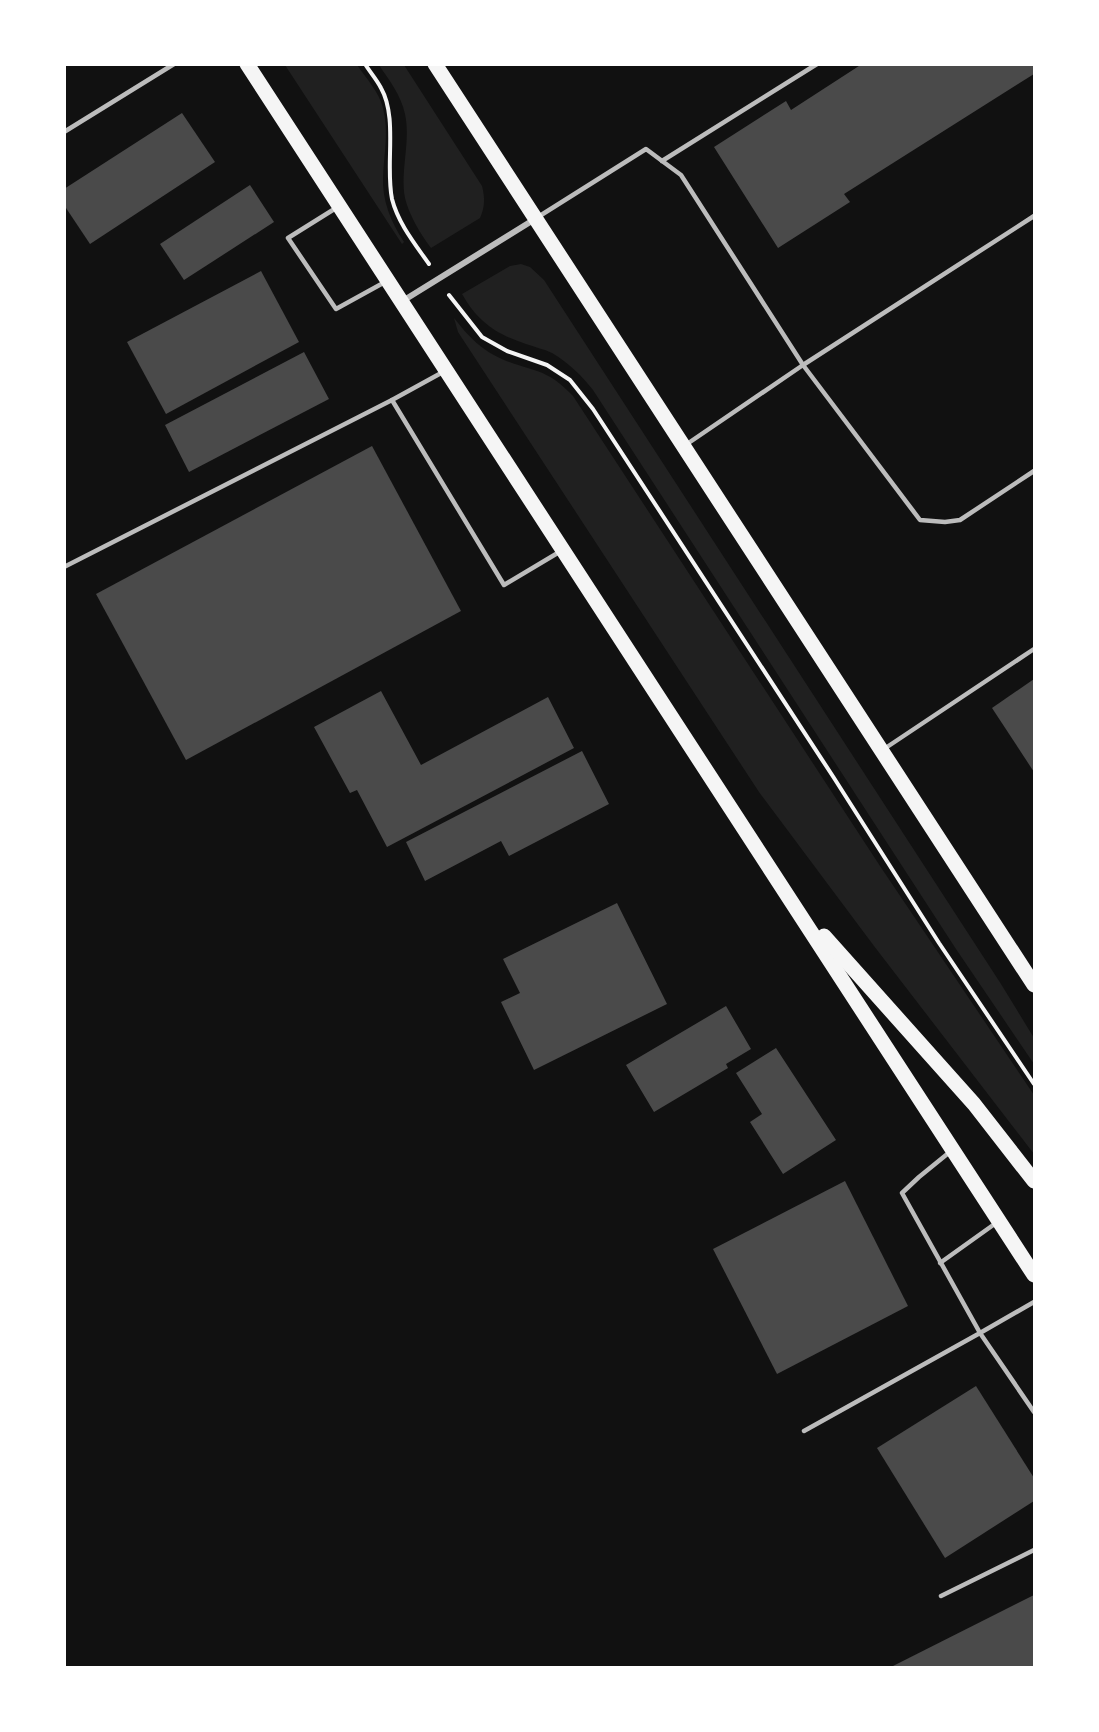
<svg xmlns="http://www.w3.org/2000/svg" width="1099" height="1732" font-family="'Golos Text',sans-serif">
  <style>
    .green { fill: #202020 }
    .building { fill: #4a4a4a }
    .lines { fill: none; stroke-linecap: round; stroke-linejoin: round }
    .path { stroke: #f5f5f5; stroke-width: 4 }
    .service { stroke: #bcbcbc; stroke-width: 4.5 }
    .minor { stroke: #bcbcbc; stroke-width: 6 }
    .primary { stroke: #f5f5f5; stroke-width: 15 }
  </style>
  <rect width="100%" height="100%" fill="#111"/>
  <g class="green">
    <path d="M285,65H357C366,78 379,92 383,108C389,132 384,153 383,177C382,201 391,222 404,242L402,244Z"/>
    <path d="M379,65H404L482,186C485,198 485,207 480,218L431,248C421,235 409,215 405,198C400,170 411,142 405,114C401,95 389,80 379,65Z"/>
    <path d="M521,264L530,267L544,280L1001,984L1034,1038V1064L956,949L593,390C581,375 569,363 552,353C544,349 534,347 526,344C496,334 478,322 462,294L510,266Z"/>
    <path d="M454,318C468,336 482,351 504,360C537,373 546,368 573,396L880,866L1034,1095V1154L874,946L759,792L458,332Z"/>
  </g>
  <g class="building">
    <path d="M862,64H1034V74L844,194L850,202L778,248L714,147L786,101L791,110Z"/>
    <path d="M182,113L215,162L90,244L64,205V189Z"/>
    <path d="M250,185L274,222L184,280L160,244Z"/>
    <path d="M261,271L299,342L166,414L127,342Z"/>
    <path d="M304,352L329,399L189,472L165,425Z"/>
    <path d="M372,446L461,611L186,760L96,594Z"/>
    <path d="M1034,679V772L992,708Z"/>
    <path d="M381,691L421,765L548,697L574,748L387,847L357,790L350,793L314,727Z"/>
    <path d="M582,751L609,804L509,856L501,841L425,881L406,842Z"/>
    <path d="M617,903L667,1004L534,1070L501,1002L520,993L503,959Z"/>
    <path d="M726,1006L751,1049L726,1064L728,1068L654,1112L626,1065Z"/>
    <path d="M776,1048L836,1140L783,1174L750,1122L762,1114L736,1073Z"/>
    <path d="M845,1181L908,1306L777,1374L713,1249Z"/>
    <path d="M976,1386L1034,1478V1501L945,1558L877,1448Z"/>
    <path d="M1034,1595V1668H889Z"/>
  </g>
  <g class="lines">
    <g class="path">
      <path d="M365,64C370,72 377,80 381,88C398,118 385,165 392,199C398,223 415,244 429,264"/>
      <path d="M449,295L482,337L507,351L547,365L570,380L593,409L834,778L939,943L1034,1084"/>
    </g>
    <g class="service">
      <path d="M64,132L174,64"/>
      <path d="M662,161L817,64"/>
      <path d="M336,208L288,238L336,309L385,282"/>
      <path d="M1034,216L803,365L920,520L945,522L960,520L1034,471"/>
      <path d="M538,217L646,149L681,175L803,365L687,444"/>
      <path d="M392,400L504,585L561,551"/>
      <path d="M64,567L392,400L443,372"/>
      <path d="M884,749L1034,649"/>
      <path d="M940,1263L996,1223"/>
      <path d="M1034,1302L980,1333L1034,1412"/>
      <path d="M804,1431L980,1333L902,1193L919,1177L951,1151"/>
      <path d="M941,1596L1034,1550"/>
    </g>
    <path class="minor" d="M401,302L535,219"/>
    <g class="primary">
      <path d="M247,64L1034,1275"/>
      <path d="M435,64L1034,985"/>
      <path d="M824,936L974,1104L1034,1181"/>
    </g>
  </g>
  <rect width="1099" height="1732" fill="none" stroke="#ffffff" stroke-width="132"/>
</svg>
